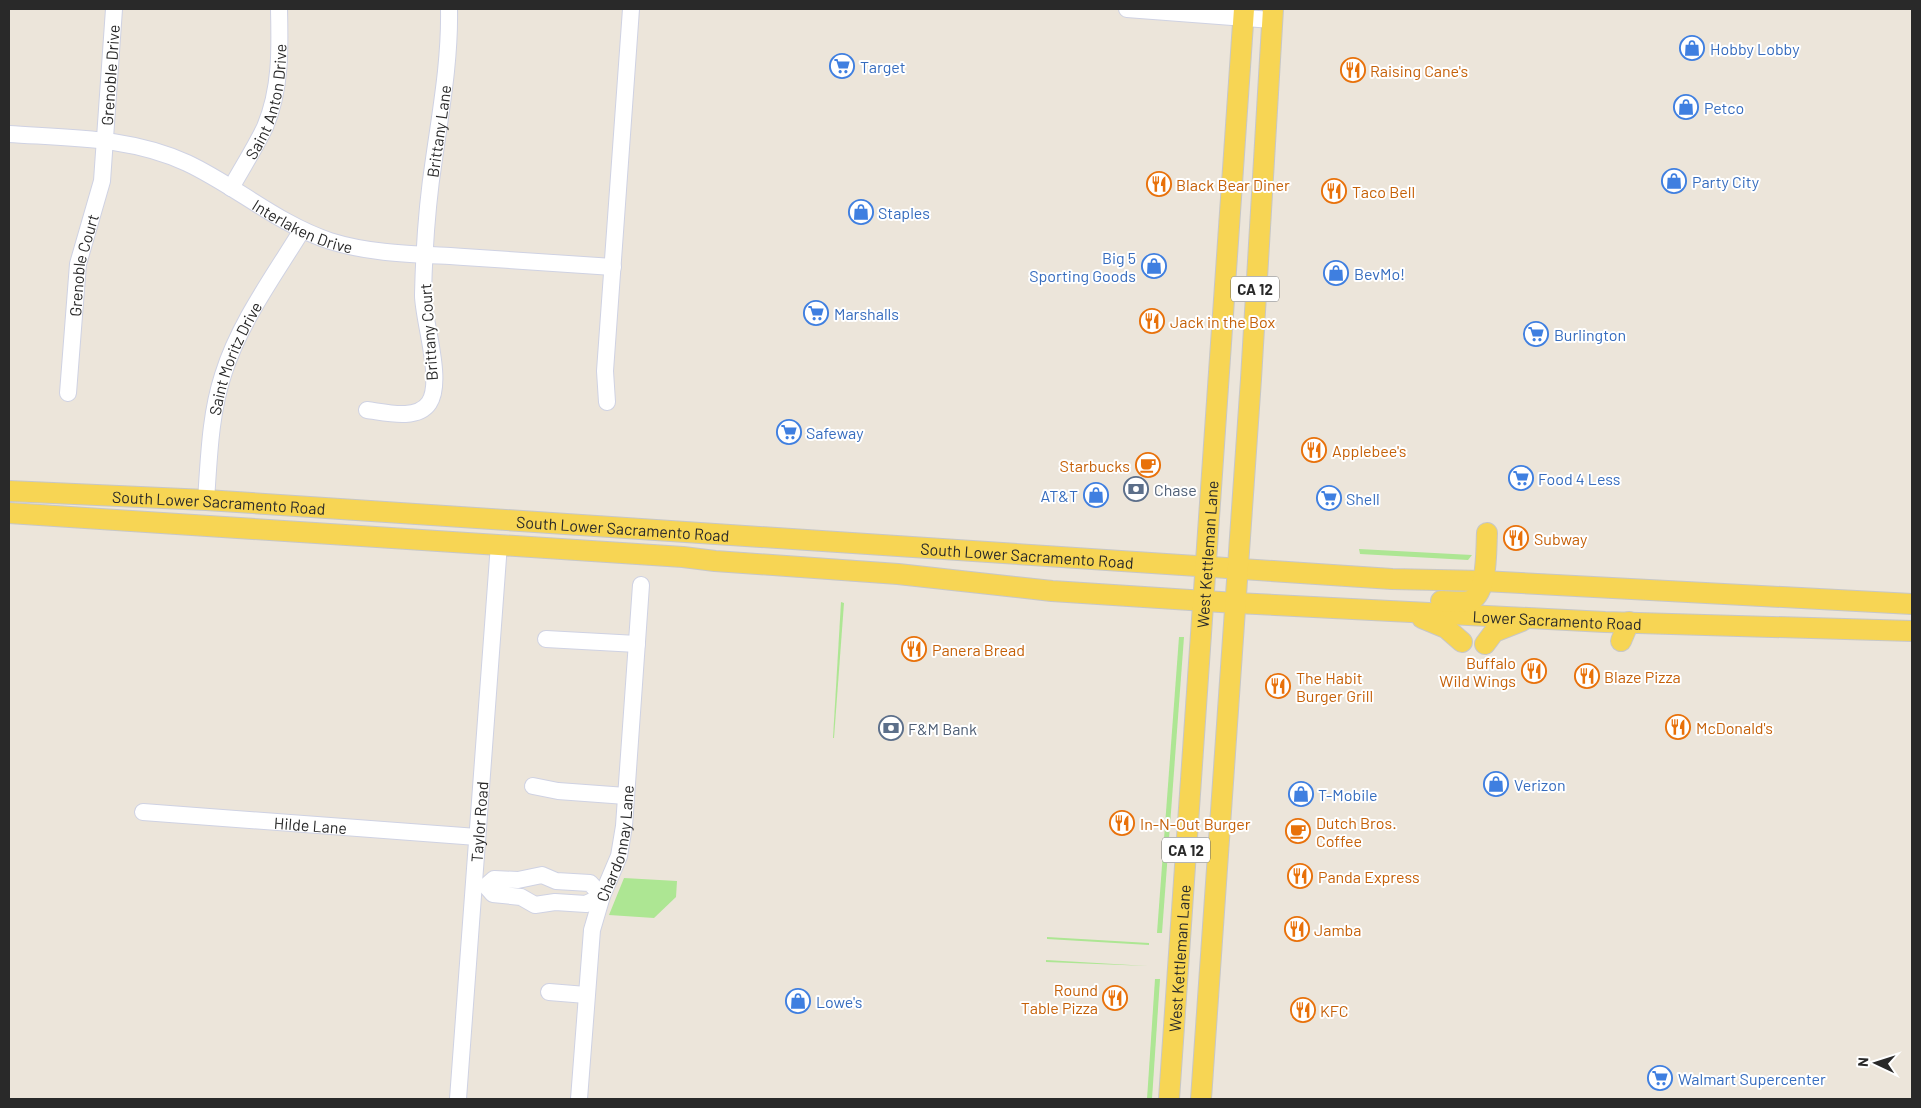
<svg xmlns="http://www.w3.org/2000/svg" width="1921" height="1108" font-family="Barlow,sans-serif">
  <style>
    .green { fill: #ade693 }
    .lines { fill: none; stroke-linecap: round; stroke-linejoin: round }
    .minor-casing { stroke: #cfd2e3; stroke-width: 18 }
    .major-casing { stroke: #c7c7c7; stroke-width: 22 }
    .minor { stroke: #fff; stroke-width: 16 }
    .major { stroke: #f7d554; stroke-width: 20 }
    .labels { text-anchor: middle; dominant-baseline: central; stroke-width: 4; stroke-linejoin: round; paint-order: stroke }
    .shield { fill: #fff; stroke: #696969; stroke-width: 1 }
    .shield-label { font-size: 15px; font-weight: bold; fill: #292929 }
    .shop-label { font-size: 16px; fill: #366cbe; stroke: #fff; text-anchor: start }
    .food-label { font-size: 16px; fill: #c56008; stroke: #fff; text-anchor: start }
    .street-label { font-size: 16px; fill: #292929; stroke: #fff }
    .service-label { font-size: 16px; fill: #4e5e75; stroke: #fff; text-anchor: start }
  </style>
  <rect width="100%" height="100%" fill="#ece5da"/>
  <g class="green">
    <path d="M1359,549L1472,555L1468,560L1360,554Z"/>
    <path d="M841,602L844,603L834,738H833Z"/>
    <path d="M1179,637H1184L1162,933H1157Z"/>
    <path d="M624,878L677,881L676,897L654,918L609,915Z"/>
    <path d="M1047,937L1149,943V945L1047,939Z"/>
    <path d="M1046,960L1148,966L1046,962Z"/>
    <path d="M1155,979H1160L1152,1099H1147Z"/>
  </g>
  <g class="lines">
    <defs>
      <g id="minor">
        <path d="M1127,9L1272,20"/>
        <path id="s1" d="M9,134C70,138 131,137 187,163C236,186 278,224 330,241C368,253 410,254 450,256C504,260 558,263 613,267"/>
        <path id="s2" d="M231,188C242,168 255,148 265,127C281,89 280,49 279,9"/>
        <path id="s3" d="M68,393L78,264L102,181L114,9"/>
        <path d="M607,402L605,371L631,9"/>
        <path id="s4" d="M367,410C384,412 417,421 429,403C444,381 423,320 423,295C424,250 427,204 434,159C441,109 450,60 449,9"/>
        <path id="s5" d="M206,500C209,458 210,415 223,375C239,323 274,276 302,230"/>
        <path d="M546,639L637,644"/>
        <path d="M533,786L558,791L626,796"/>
        <path id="s6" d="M143,812L477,837"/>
        <path d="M542,875L556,881L590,883L602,896L586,904L555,902L535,905L521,897L493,894L486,886L494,879L518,880Z"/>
        <path d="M549,992L586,995"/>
        <path id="s7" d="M458,1099L499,544"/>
        <path id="s8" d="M579,1099L592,930L602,896L619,856L624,826L641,585"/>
      </g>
      <g id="major">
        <path id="s9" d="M9,491L206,500L1392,579L1483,581L1912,604"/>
        <path id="s10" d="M9,513L683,557L715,561L898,574L1052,591L1236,603L1605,622L1912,631"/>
        <path d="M1441,601C1450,601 1460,603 1469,601C1488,596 1486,550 1487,533"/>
        <path d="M1422,618L1446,628L1462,642"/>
        <path d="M1621,641L1629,622"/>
        <path d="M1485,644L1494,632L1522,621"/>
        <path id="s11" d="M1169,1099L1244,9"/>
        <path d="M1201,1099L1251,379L1273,9"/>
      </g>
    </defs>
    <use href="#minor" class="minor-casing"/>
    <use href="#major" class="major-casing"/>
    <use href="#minor" class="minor"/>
    <use href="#major" class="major"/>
  </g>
  <defs>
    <symbol id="shop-ring" viewBox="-11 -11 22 22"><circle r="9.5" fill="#fff" stroke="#3f7fe0" stroke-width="1.5"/><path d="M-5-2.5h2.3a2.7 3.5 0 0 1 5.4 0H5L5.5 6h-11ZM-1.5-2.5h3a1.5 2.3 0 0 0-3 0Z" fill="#3f7fe0"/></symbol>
    <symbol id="supermarket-ring" viewBox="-11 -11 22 22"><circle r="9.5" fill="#fff" stroke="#3f7fe0" stroke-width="1.5"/><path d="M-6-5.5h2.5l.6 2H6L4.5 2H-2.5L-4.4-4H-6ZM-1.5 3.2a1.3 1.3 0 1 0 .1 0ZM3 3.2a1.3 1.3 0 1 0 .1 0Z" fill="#3f7fe0"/></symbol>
    <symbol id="restaurant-ring" viewBox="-11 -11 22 22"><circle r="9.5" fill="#fff" stroke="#e8710a" stroke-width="1.5"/><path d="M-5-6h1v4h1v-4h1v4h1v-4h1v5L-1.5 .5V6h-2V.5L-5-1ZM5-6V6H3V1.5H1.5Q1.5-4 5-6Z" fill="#e8710a"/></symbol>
    <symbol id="cafe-ring" viewBox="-11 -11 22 22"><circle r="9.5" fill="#fff" stroke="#e8710a" stroke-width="1.5"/><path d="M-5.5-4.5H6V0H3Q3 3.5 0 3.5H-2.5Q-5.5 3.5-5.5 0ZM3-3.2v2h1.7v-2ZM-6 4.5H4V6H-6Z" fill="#e8710a"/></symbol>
    <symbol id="bank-ring" viewBox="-11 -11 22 22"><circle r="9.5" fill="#fff" stroke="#5c6f8a" stroke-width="1.5"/><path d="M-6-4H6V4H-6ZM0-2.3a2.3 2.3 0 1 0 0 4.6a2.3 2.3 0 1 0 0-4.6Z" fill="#5c6f8a"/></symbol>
  </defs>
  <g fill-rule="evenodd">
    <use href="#shop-ring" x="1678" y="34" width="28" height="28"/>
    <use href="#supermarket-ring" x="828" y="52" width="28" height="28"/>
    <use href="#restaurant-ring" x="1339" y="56" width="28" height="28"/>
    <use href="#shop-ring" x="1672" y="93" width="28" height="28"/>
    <use href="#shop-ring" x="1660" y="167" width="28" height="28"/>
    <use href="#restaurant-ring" x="1145" y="170" width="28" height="28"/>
    <use href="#restaurant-ring" x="1320" y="177" width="28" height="28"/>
    <use href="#shop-ring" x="847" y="198" width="28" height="28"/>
    <use href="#shop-ring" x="1140" y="252" width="28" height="28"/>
    <use href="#shop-ring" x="1322" y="259" width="28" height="28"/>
    <use href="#supermarket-ring" x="802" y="299" width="28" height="28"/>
    <use href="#restaurant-ring" x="1138" y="307" width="28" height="28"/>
    <use href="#supermarket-ring" x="1522" y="320" width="28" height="28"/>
    <use href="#supermarket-ring" x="775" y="418" width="28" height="28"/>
    <use href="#restaurant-ring" x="1300" y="436" width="28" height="28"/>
    <use href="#cafe-ring" x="1134" y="451" width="28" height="28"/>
    <use href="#supermarket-ring" x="1507" y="464" width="28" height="28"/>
    <use href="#bank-ring" x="1122" y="475" width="28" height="28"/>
    <use href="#shop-ring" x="1082" y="481" width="28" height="28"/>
    <use href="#supermarket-ring" x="1315" y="484" width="28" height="28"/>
    <use href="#restaurant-ring" x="1502" y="524" width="28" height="28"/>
    <use href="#restaurant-ring" x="900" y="635" width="28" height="28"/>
    <use href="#restaurant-ring" x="1520" y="657" width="28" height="28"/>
    <use href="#restaurant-ring" x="1573" y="662" width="28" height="28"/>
    <use href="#restaurant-ring" x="1264" y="672" width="28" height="28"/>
    <use href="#restaurant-ring" x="1664" y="713" width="28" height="28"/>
    <use href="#bank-ring" x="877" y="714" width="28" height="28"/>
    <use href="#shop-ring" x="1482" y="770" width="28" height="28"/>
    <use href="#shop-ring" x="1287" y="780" width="28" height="28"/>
    <use href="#restaurant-ring" x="1108" y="809" width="28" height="28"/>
    <use href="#cafe-ring" x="1284" y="817" width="28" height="28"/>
    <use href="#restaurant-ring" x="1286" y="862" width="28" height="28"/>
    <use href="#restaurant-ring" x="1283" y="915" width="28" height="28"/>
    <use href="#restaurant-ring" x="1101" y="984" width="28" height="28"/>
    <use href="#shop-ring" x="784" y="987" width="28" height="28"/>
    <use href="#restaurant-ring" x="1289" y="996" width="28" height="28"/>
    <use href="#supermarket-ring" x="1646" y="1064" width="28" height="28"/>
  </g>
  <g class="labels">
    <g class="shield">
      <rect x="1231" y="276.5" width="48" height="25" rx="4"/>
      <rect x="1162" y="837.5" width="48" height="25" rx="4"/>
    </g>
    <g class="shield-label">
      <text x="1255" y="289">CA 12</text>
      <text x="1186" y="850">CA 12</text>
    </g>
    <g class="shop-label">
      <text x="1710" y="48">Hobby Lobby</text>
      <text x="860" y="66">Target</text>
      <text x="1704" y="107">Petco</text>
      <text x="1692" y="181">Party City</text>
      <text x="878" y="212">Staples</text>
      <text x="1136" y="257" text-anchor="end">Big 5<tspan x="1136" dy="18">Sporting Goods</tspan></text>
      <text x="1354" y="273">BevMo!</text>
      <text x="834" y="313">Marshalls</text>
      <text x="1554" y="334">Burlington</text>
      <text x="806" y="432">Safeway</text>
      <text x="1538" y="478">Food 4 Less</text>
      <text x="1078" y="495" text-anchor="end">AT&amp;T</text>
      <text x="1346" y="498">Shell</text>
      <text x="1514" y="784">Verizon</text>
      <text x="1318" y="794">T-Mobile</text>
      <text x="816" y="1001">Lowe's</text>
      <text x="1678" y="1078">Walmart Supercenter</text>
    </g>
    <g class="food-label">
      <text x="1370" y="70">Raising Cane's</text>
      <text x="1176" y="184">Black Bear Diner</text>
      <text x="1352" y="191">Taco Bell</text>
      <text x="1170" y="321">Jack in the Box</text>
      <text x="1332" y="450">Applebee's</text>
      <text x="1130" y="465" text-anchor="end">Starbucks</text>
      <text x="1534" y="538">Subway</text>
      <text x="932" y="649">Panera Bread</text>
      <text x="1516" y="662" text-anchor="end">Buffalo<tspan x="1516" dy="18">Wild Wings</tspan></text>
      <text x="1604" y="676">Blaze Pizza</text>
      <text x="1296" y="677">The Habit<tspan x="1296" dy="18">Burger Grill</tspan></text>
      <text x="1696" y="727">McDonald's</text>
      <text x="1316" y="822">Dutch Bros.<tspan x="1316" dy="18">Coffee</tspan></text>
      <text x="1140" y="823">In-N-Out Burger</text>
      <text x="1318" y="876">Panda Express</text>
      <text x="1314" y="929">Jamba</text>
      <text x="1098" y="989" text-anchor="end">Round<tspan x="1098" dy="18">Table Pizza</tspan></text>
      <text x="1320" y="1010">KFC</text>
    </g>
    <g class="street-label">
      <text stroke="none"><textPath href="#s3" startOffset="322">Grenoble Drive</textPath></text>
      <text stroke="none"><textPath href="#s2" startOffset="95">Saint Anton Drive</textPath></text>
      <text stroke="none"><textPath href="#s4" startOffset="340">Brittany Lane</textPath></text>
      <text stroke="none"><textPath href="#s1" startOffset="314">Interlaken Drive</textPath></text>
      <text stroke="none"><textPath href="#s3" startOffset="129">Grenoble Court</textPath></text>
      <text transform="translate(428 332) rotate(-94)">Brittany Court</text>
      <text stroke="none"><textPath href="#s5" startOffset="146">Saint Moritz Drive</textPath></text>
      <text stroke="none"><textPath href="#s9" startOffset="210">South Lower Sacramento Road</textPath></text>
      <text stroke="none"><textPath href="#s9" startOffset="615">South Lower Sacramento Road</textPath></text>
      <text stroke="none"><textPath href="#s11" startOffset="546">West Kettleman Lane</textPath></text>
      <text stroke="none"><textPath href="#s9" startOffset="1020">South Lower Sacramento Road</textPath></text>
      <text stroke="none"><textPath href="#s10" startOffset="1552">Lower Sacramento Road</textPath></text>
      <text stroke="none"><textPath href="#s7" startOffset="278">Taylor Road</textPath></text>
      <text stroke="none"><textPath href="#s6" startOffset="168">Hilde Lane</textPath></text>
      <text stroke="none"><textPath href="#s8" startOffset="260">Chardonnay Lane</textPath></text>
      <text stroke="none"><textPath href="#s11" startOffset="141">West Kettleman Lane</textPath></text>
    </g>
    <g class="service-label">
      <text x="1154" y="489">Chase</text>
      <text x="908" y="728">F&amp;M Bank</text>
    </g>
  </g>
  <rect width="1921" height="1108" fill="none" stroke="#292929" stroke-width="20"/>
  <g transform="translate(1876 1063) rotate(274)" stroke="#ffffff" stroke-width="4" paint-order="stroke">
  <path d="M0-4L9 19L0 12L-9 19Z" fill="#292929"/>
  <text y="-8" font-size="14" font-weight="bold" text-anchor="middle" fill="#292929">N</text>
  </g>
</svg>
